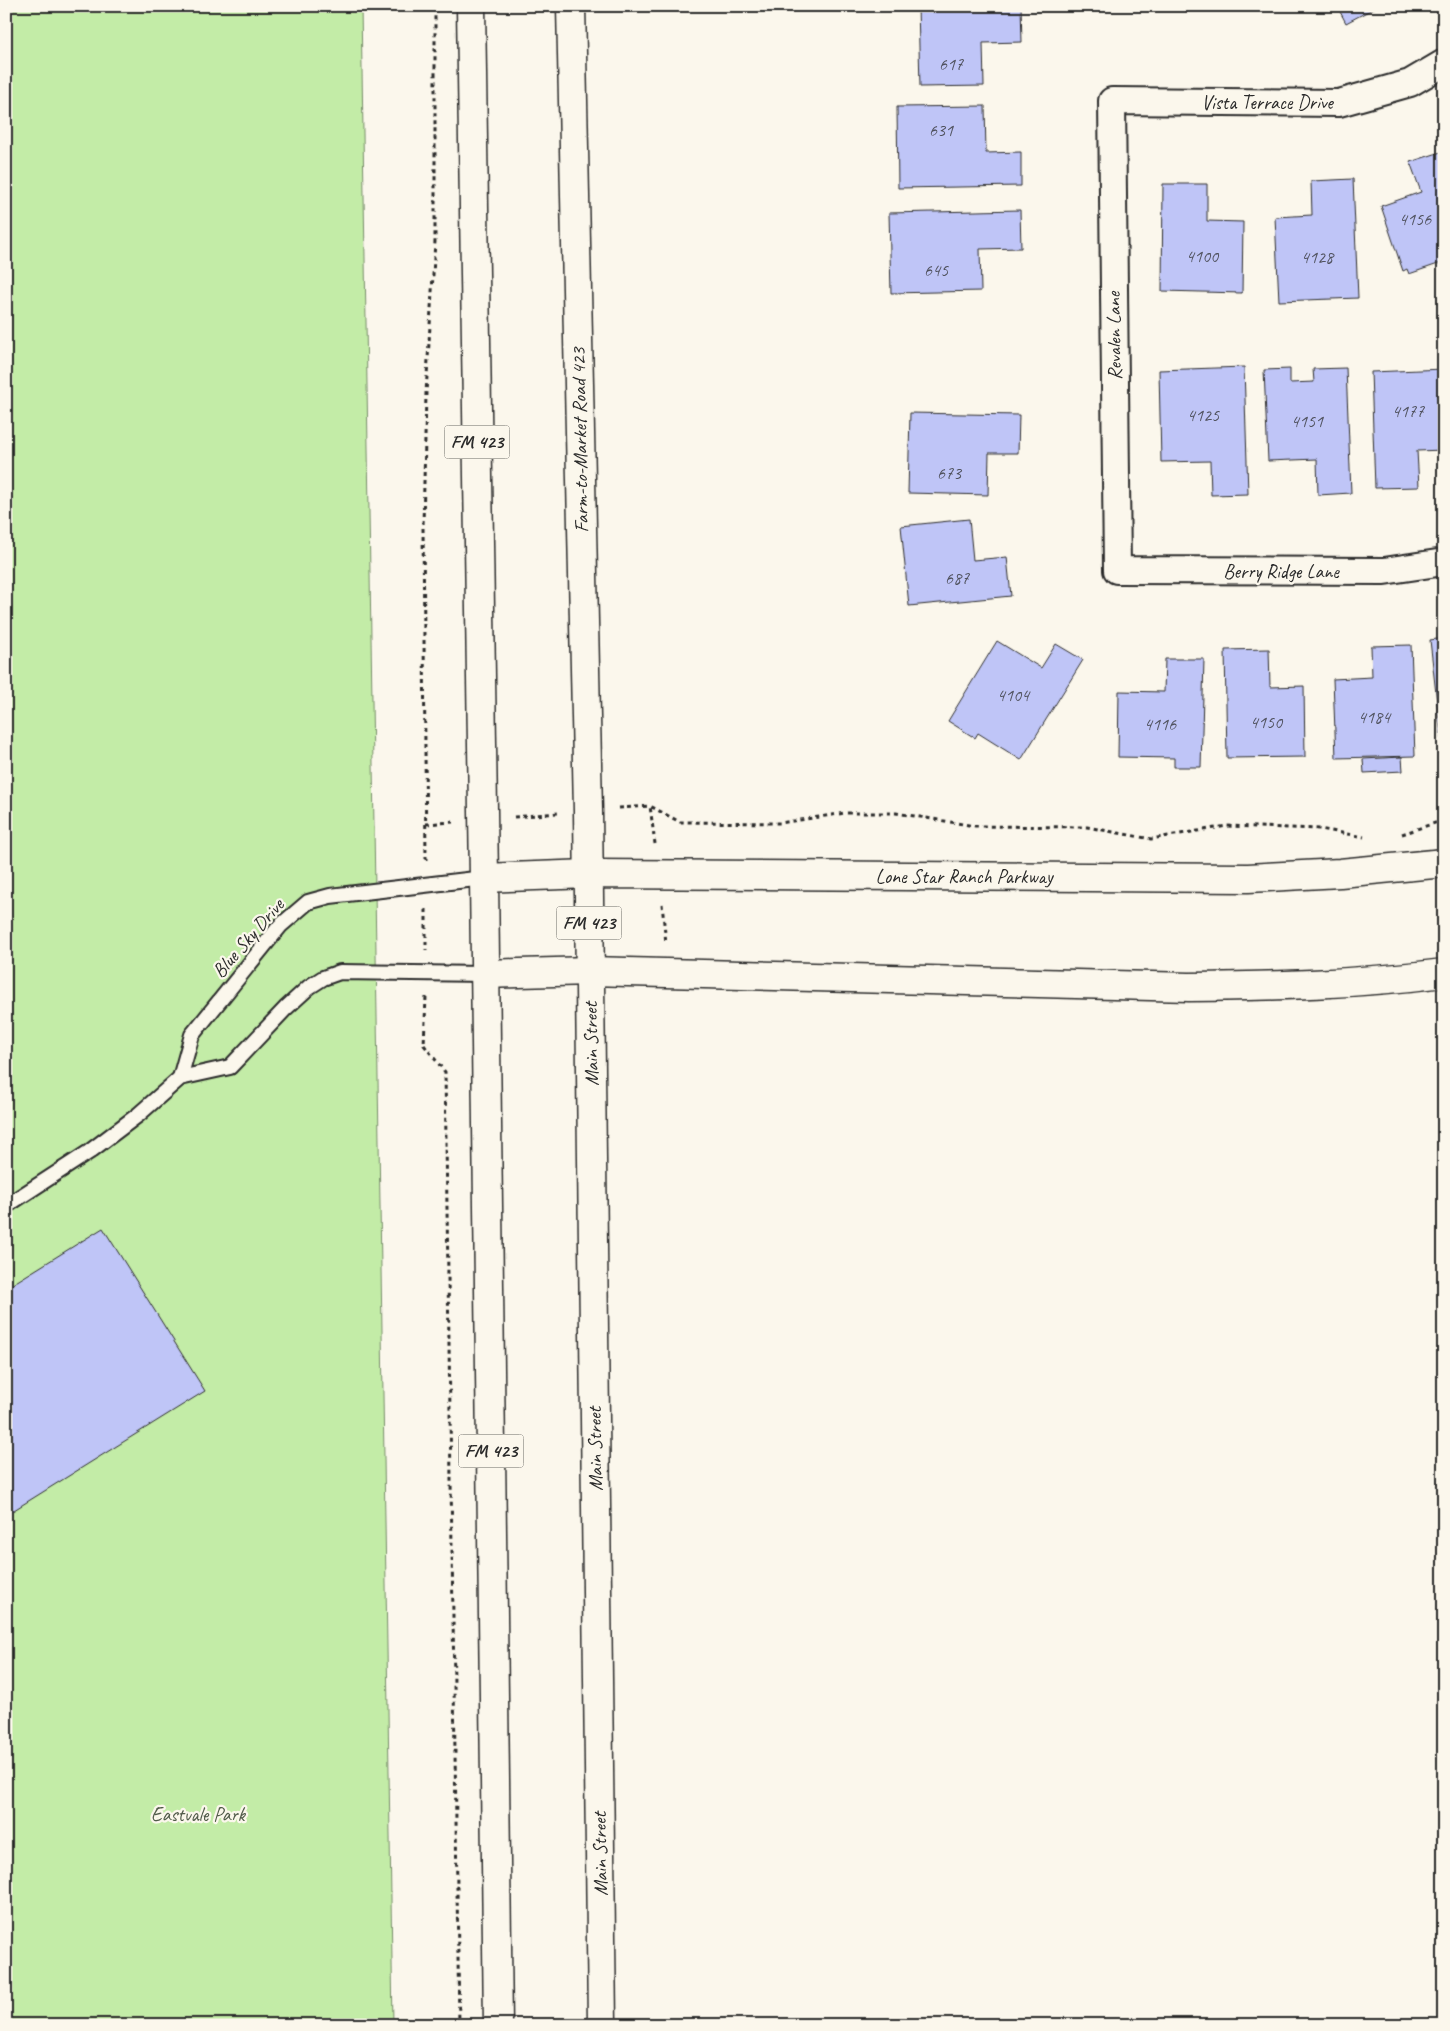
<svg xmlns="http://www.w3.org/2000/svg" width="1450" height="2031" font-family="Caveat,sans-serif">
  <style>
    .green { fill: #c3eca7; stroke: #778c69 }
    .building { fill: #bfc5f7; stroke: #2b2b2b }
    .lines { fill: none; stroke-linecap: round; stroke-linejoin: round }
    .lane-casing { stroke: #2b2b2b; stroke-width: 18 }
    .street-casing { stroke: #2b2b2b; stroke-width: 30 }
    .secondary-casing { stroke: #2b2b2b; stroke-width: 31 }
    .primary-casing { stroke: #2b2b2b; stroke-width: 31 }
    .path { stroke: #2b2b2b; stroke-width: 3; stroke-dasharray: 4 4; stroke-linecap: butt }
    .lane { stroke: #fbf7ec; stroke-width: 14 }
    .street { stroke: #fbf7ec; stroke-width: 26 }
    .secondary { stroke: #fbf7ec; stroke-width: 28 }
    .primary { stroke: #fbf7ec; stroke-width: 28 }
    .labels { text-anchor: middle; dominant-baseline: central; stroke-width: 4.5; stroke-linejoin: round; paint-order: stroke }
    .number-label { font-size: 18px; fill: #50525e }
    .shield { fill: #fbf7ec; stroke: #696865; stroke-width: 1 }
    .shield-label { font-size: 19px; font-weight: bold; fill: #2b2b2b }
    .street-label { font-size: 20px; fill: #2b2b2b; stroke: #fbf7ec }
    .park-label { font-size: 20px; fill: #515b4a; stroke: #fbf7ec }
  </style>
  <rect width="100%" height="100%" fill="#fbf7ec"/>
  <filter id="ink" filterUnits="userSpaceOnUse"><feTurbulence type="fractalNoise" baseFrequency=".02" numOctaves="2"/><feDisplacementMap in="SourceGraphic" scale="10" xChannelSelector="R" yChannelSelector="G"/><feConvolveMatrix kernelMatrix="1 2 1 2 8 2 1 2 1" color-interpolation-filters="sRGB"/></filter>
  <g filter="url(#ink)">
    <path class="green" d="M6,6H361L393,2025H6Z"/>
    <g class="building">
      <path d="M918,6H1021L1022,42L983,43L984,86L920,87Z"/>
      <path d="M1337,6H1378L1346,23Z"/>
      <path d="M985,106L986,153L1021,152V186L898,188L897,107Z"/>
      <path d="M1444,151V262L1409,274L1407,269L1403,271L1381,206L1421,192L1410,162Z"/>
      <path d="M1353,179L1358,298L1279,301L1275,217L1312,215L1311,181Z"/>
      <path d="M1163,184H1207V221L1243,222L1242,293L1162,291Z"/>
      <path d="M1020,210L1021,248L980,249L981,291L891,293L889,213Z"/>
      <path d="M1244,367L1248,494L1211,495L1210,461L1161,462L1159,370Z"/>
      <path d="M1346,368L1351,493L1318,495L1317,459L1268,461L1264,370L1290,369V383L1314,382L1313,369Z"/>
      <path d="M1444,369V450L1417,451L1419,487L1375,488L1371,372Z"/>
      <path d="M910,413L1019,415L1018,453H989L988,495L908,493Z"/>
      <path d="M969,519L973,560L1007,557L1011,596L909,606L901,526Z"/>
      <path d="M1444,638V738L1441,739L1430,640Z"/>
      <path d="M997,641L1041,668L1056,644L1083,660L1021,760L978,733L975,738L948,721Z"/>
      <path d="M1411,645L1415,756L1336,758L1333,679L1372,677L1371,646Z"/>
      <path d="M1269,649L1270,687L1304,686L1305,757L1227,758L1225,650Z"/>
      <path d="M1165,659H1204L1201,767H1174V758L1118,757L1119,691L1164,692Z"/>
      <path d="M1402,757L1403,771L1364,773L1363,759Z"/>
      <path d="M103,1228L205,1391L6,1515V1288Z"/>
    </g>
    <g class="lines">
      <defs>
        <g id="lane">
          <path d="M180,1078L192,1035L280,926L308,902L330,896L484,878"/>
          <path d="M6,1206L89,1152L138,1115L180,1078L230,1067L286,1008L309,987L323,978L340,972L485,974"/>
        </g>
        <path id="street" d="M1444,63L1410,83L1339,103L1112,101L1117,570L1384,571L1444,562"/>
        <g id="secondary">
          <path d="M484,878L589,874L1248,878L1340,873L1444,863"/>
          <path d="M485,974L590,971L1189,987C1274,986 1359,984 1444,973"/>
        </g>
        <g id="primary">
          <path d="M471,6L484,878L498,2025"/>
          <path d="M571,6L588,811L602,2025"/>
        </g>
      </defs>
      <use href="#lane" class="lane-casing"/>
      <use href="#street" class="street-casing"/>
      <use href="#secondary" class="secondary-casing"/>
      <use href="#primary" class="primary-casing"/>
      <g class="path">
        <path d="M619,808L650,806"/>
        <path d="M514,817L558,813"/>
        <path d="M426,824L453,822"/>
        <path d="M1402,834L1444,820"/>
        <path d="M655,844L650,806L680,822L780,823L845,813H896L975,826L1087,827L1151,839L1227,826L1320,829L1364,837"/>
        <path d="M426,860L423,527L426,393L435,241V6"/>
        <path d="M662,904L666,943"/>
        <path d="M426,909V950"/>
        <path d="M426,997L424,1045L445,1072L459,2025"/>
      </g>
      <use href="#lane" class="lane"/>
      <use href="#street" class="street"/>
      <use href="#secondary" class="secondary"/>
      <use href="#primary" class="primary"/>
    </g>
  </g>
  <g class="labels">
    <g class="number-label">
      <text x="951" y="64">617</text>
      <text x="941" y="130">631</text>
      <text x="1415" y="219">4156</text>
      <text x="1202" y="256">4100</text>
      <text x="1317" y="257">4128</text>
      <text x="936" y="270">645</text>
      <text x="1408" y="411">4177</text>
      <text x="1203" y="415">4125</text>
      <text x="1307" y="421">4151</text>
      <text x="949" y="473">673</text>
      <text x="957" y="578">687</text>
      <text x="1013" y="695">4104</text>
      <text x="1374" y="717">4184</text>
      <text x="1266" y="722">4150</text>
      <text x="1160" y="724">4116</text>
    </g>
    <g class="shield">
      <rect x="444.5" y="425.5" width="65" height="33" rx="4"/>
      <rect x="556.5" y="906.5" width="65" height="33" rx="4"/>
      <rect x="458.5" y="1434.5" width="65" height="33" rx="4"/>
    </g>
    <g class="shield-label">
      <text x="477" y="442">FM 423</text>
      <text x="589" y="923">FM 423</text>
      <text x="491" y="1451">FM 423</text>
    </g>
    <g class="street-label">
      <text x="1267" y="102">Vista Terrace Drive</text>
      <text transform="translate(1114 336) rotate(-91)">Revalen Lane</text>
      <text transform="translate(580 440) rotate(-91)">Farm-to-Market Road 423</text>
      <text x="1281" y="571">Berry Ridge Lane</text>
      <text x="964" y="876">Lone Star Ranch Parkway</text>
      <text transform="translate(248 938) rotate(-49)">Blue Sky Drive</text>
      <text transform="translate(591 1044) rotate(-91)">Main Street</text>
      <text transform="translate(595 1449) rotate(-91)">Main Street</text>
      <text transform="translate(600 1854) rotate(-91)">Main Street</text>
    </g>
    <g class="park-label">
      <text x="198" y="1814">Eastvale Park</text>
    </g>
  </g>
  <rect width="1450" height="2031" fill="none" stroke="#fbf7ec" stroke-width="25"/>
  <rect x="12" y="12" width="1425" height="2006" fill="none" stroke="#2b2b2b" stroke-width="2" filter="url(#ink)"/>
</svg>
